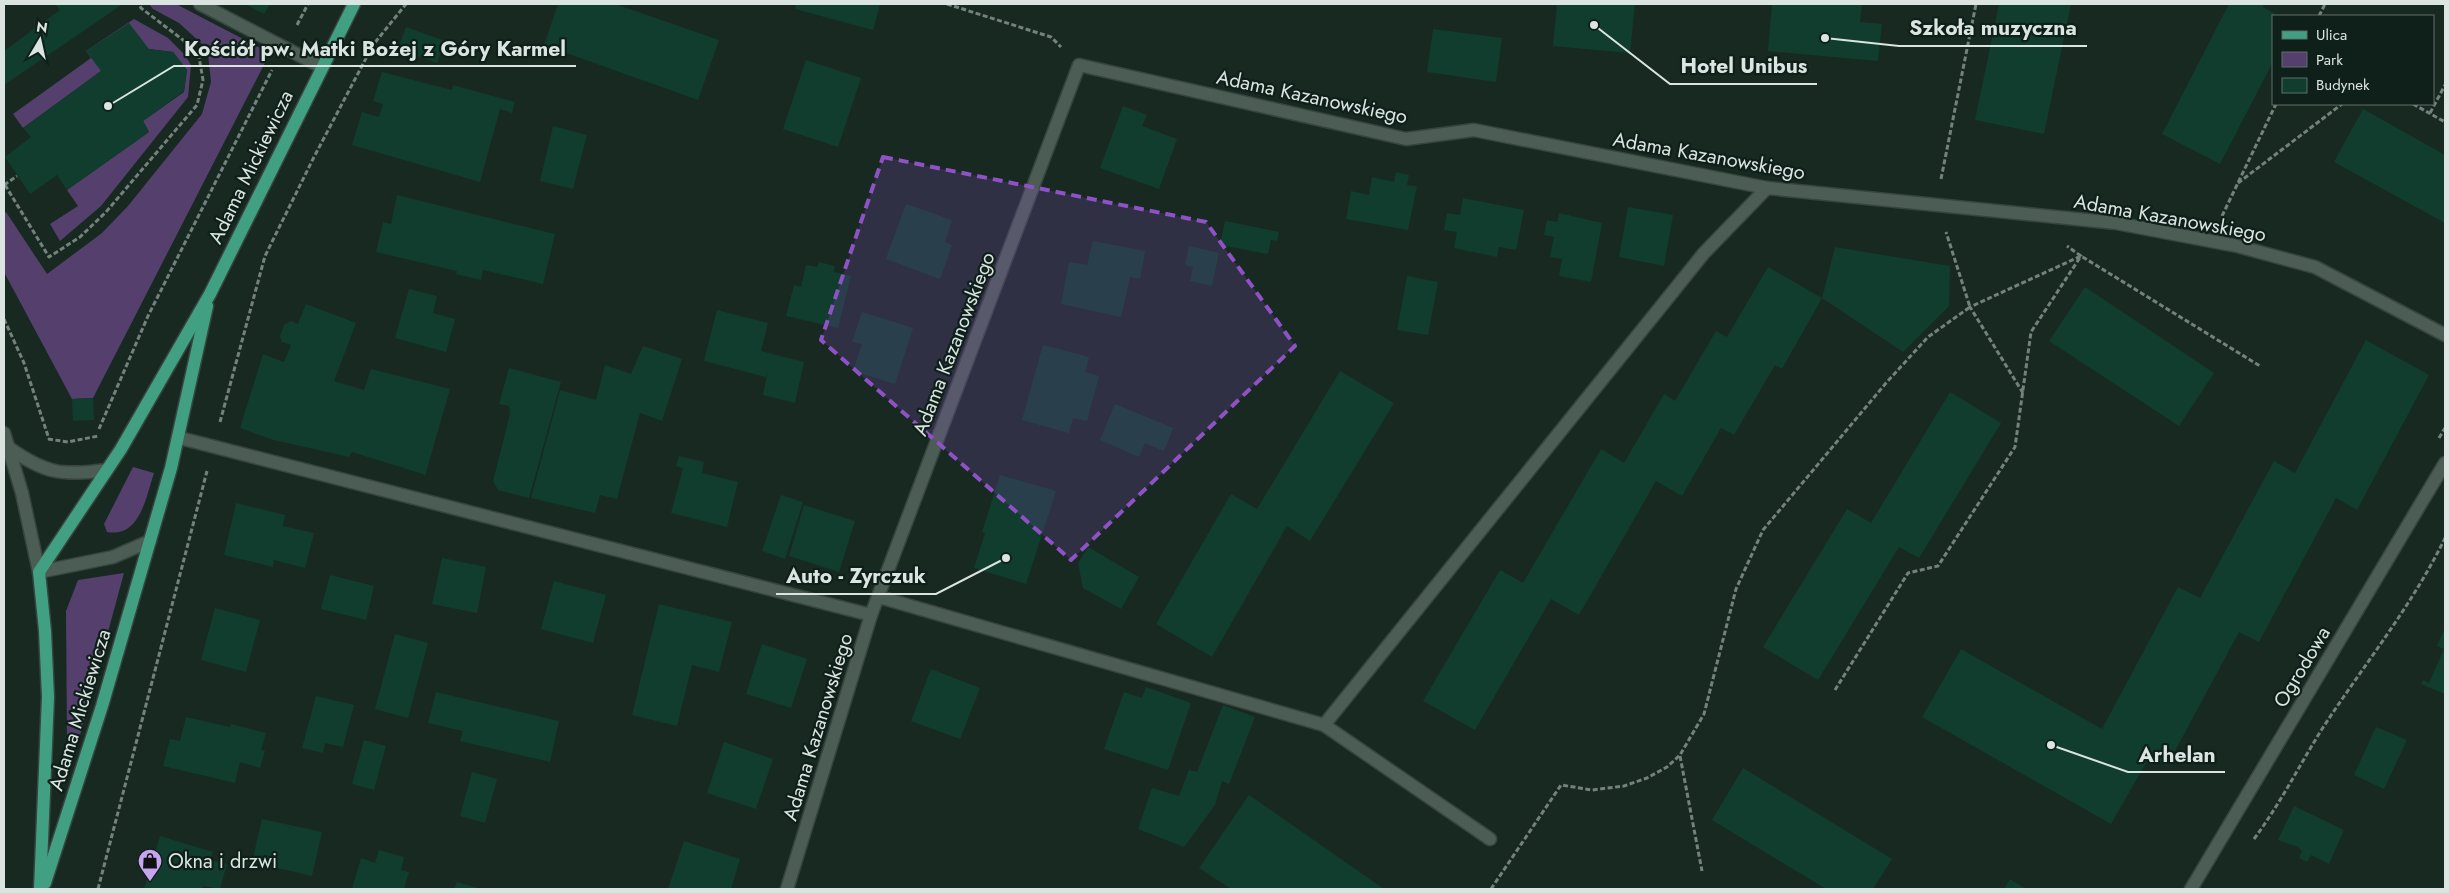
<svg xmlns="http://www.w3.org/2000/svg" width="2449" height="893" font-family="Jost,sans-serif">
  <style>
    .green { fill: #553f6c }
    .building { fill: #113d2e }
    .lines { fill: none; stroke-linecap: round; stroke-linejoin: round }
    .minor-casing { stroke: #37443f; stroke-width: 15 }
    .major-casing { stroke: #37443f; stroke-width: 15 }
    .path { stroke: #74817c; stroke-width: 3; stroke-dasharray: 5 2.5; stroke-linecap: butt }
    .minor { stroke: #4b5d55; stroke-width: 12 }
    .major { stroke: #41a081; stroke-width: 12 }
    .marked { fill: #8e51c6; fill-opacity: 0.2; stroke: #8e51c6; stroke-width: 4; stroke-dasharray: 10 6; stroke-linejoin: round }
    .labels { text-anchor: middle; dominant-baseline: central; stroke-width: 4.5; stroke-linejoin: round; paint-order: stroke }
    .street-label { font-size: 20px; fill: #dae4e0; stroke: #0f1f19 }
    .poi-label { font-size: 20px; fill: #dae4e0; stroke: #0f1f19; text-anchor: start }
    .leader { fill: none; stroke: #dae4e0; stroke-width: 2 }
    .callout-dot { fill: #dae4e0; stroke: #0f1f19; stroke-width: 2 }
    .callout-label { font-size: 21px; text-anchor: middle; font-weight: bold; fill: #dae4e0; stroke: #0f1f19; stroke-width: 4.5; stroke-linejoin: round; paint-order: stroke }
  </style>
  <rect width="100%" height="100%" fill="#182922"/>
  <g class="green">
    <path d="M149,4H176L270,53L93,398L72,399L4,272V214L6,212L47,274L102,233L128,206L202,114L211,82L208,54L202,44L179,23L153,9Z"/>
    <path d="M134,19L168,38L184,54L191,65L188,97L101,206L60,241L50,224L78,206L67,190L149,132L143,121L184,92L187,70L173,52L149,49L101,71L23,128L13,114L91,58L86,51Z"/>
    <path d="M133,467L154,473C146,497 140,538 107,532L104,524Z"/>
    <path d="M124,573L77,746H70L67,741L66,611L78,580Z"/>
  </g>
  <g class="building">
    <path d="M55,4H123L4,85V51L60,10Z"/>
    <path d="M245,4H270L264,14Z"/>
    <path d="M558,4H615L719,40L698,100L544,45Z"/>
    <path d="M796,4H880L873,30L795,9Z"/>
    <path d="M1557,4H1635L1630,53L1553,46Z"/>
    <path d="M1772,4H1862L1860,22L1882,24L1878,61L1768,51Z"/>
    <path d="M1999,4H2071L2044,134L1975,120Z"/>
    <path d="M2229,4H2264L2263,7L2279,16H2273V62L2220,164L2162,134Z"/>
    <path d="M129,23L149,49L173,52L187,70L184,91L143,121L149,132L67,190L57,175L30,194L5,157L31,137L23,128L101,71L86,51Z"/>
    <path d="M406,27L445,41L437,63L398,49Z"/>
    <path d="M1433,29L1502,38L1496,82L1427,72Z"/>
    <path d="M806,60L861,78L838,147L783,129Z"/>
    <path d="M382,72L452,90L453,85L515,102L512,113L500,109L480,182L352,145L362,112L379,117L383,104L373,101Z"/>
    <path d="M1123,106L1147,115L1142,126L1177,139L1159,189L1100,168Z"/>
    <path d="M2363,109L2445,155V223L2334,162Z"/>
    <path d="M553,126L587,135L573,189L540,181Z"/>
    <path d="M1396,172L1409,175L1407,185L1417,186L1408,230L1346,219L1351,191L1369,195L1372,177L1394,182Z"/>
    <path d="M397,195L555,234L543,284L483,270L481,280L456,274L457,271L376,252L383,222L391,224Z"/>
    <path d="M1463,198L1524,210L1516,250L1499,247L1497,257L1454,248L1457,232L1444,230L1447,213L1460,215Z"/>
    <path d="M906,204L952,220L945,242L952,245L940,279L886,259Z"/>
    <path d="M1628,207L1673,215L1664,266L1619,257Z"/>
    <path d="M1559,213L1602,223L1591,282L1559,276L1562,259L1550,257L1554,237L1544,235L1547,220L1557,222Z"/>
    <path d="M1225,221L1279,232L1277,241L1271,240L1268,254L1220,245Z"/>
    <path d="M1093,241L1145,251L1140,279L1130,277L1121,317L1061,304L1069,262L1087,265Z"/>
    <path d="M1189,246L1219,253L1212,286L1190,281L1193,267L1185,265Z"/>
    <path d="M1835,247L1950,266L1949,306L1903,352L1822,298Z"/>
    <path d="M819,262L835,266L834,272L851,276L838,328L786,316L794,285L801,287L806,265L817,267Z"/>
    <path d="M1768,267L1822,298L1782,369L1775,365L1734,435L1721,428L1682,496L1656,481L1579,615L1551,599L1475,730L1423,701L1500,570L1523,583L1601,449L1624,463L1664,394L1675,401L1716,331L1727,337Z"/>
    <path d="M1407,276L1438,282L1428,335L1397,330Z"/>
    <path d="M2085,287L2214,373L2179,426L2049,341Z"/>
    <path d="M409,289L437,296L433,313L455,319L446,352L395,338Z"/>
    <path d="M306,304L356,323L334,381L364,390L371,369L450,389L425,476L423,474L352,452L349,457L274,440L240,428L263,354L284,362L291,345L282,342L280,336L284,325L291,321L298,324Z"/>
    <path d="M717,310L768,323L761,351L804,362L795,403L763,395L768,371L766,377L704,361Z"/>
    <path d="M862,312L913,328L895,384L853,371L862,344L852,342Z"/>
    <path d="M2366,340L2429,375L2357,510L2336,498L2259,642L2239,632L2167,766L2150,756L2111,824L1922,717L1961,649L2102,729L2178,587L2200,598L2274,461L2295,473Z"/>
    <path d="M1043,345L1089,357L1085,372L1099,376L1087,421L1073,418L1069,433L1022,420Z"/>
    <path d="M643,346L682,359L662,421L640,413L617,499L600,495L595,513L531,498L560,390L596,400L605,365L631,374Z"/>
    <path d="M509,368L561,382L529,498L498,490L493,481L510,414L509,406L499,404Z"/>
    <path d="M1340,371L1394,403L1310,541L1287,526L1212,657L1156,624L1231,494L1257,509Z"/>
    <path d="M1950,392L2001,423L1919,558L1899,547L1818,680L1763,647L1847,509L1871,523Z"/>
    <path d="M93,398L94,420L73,421L72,399Z"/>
    <path d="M1115,404L1173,428L1164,451L1145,443L1139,457L1100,440Z"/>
    <path d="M679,456L704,462L702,473L738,482L727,527L671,513L683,468L676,466Z"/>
    <path d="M1000,475L1056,491L1026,584L974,568L985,533L982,532Z"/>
    <path d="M781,495L803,502L785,559L762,551Z"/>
    <path d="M236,503L285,515L283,526L314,533L305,568L274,560L273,567L224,555Z"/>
    <path d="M804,505L855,521L839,572L789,556Z"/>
    <path d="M1088,547L1139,577L1121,609L1083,588L1078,563Z"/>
    <path d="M442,558L486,567L477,613L432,604Z"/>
    <path d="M330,575L374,586L366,620L321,609Z"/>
    <path d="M554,581L606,595L593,643L541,629Z"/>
    <path d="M659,604L732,622L719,672L692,665L677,726L632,715Z"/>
    <path d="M215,608L260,620L246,672L201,660Z"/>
    <path d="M2445,628V694L2421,684L2423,680L2429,683L2444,649L2437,646Z"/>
    <path d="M395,634L428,643L408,718L375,709Z"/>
    <path d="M762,644L807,659L791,708L746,694Z"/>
    <path d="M931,669L980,688L960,739L911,721Z"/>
    <path d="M1146,687L1191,703L1168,770L1104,749L1124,692L1142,698Z"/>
    <path d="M436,692L559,721L550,762L460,741L463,731L428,723Z"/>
    <path d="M316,696L354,705L343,747L325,743L323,753L302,748Z"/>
    <path d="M1223,705L1255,717L1229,784L1222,781L1215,805L1184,847L1138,829L1152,788L1179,796L1189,770L1197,772Z"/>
    <path d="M186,717L230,727L231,724L266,733L261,750L265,751L260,768L240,762L235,783L163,766L170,739L180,741Z"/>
    <path d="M2376,727L2407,740L2384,789L2354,775Z"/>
    <path d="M364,740L386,746L374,790L352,784Z"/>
    <path d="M724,742L773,759L756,809L707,793Z"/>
    <path d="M1743,768L1892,859L1873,889H1826L1712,820Z"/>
    <path d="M472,772L497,779L485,823L460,816Z"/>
    <path d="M1249,795L1384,889H1231L1199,868Z"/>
    <path d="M2294,806L2344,830L2329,864L2311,855L2307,862L2299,858L2302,851L2298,847L2278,840Z"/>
    <path d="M262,819L322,832L312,876L252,862Z"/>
    <path d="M160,836L213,852L210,860L227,864L220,889L203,886L202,889H144Z"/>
    <path d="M684,841L740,859L731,889H668Z"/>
    <path d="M379,850L404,857L401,870L409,872L404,889H352L361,858L375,863Z"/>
    <path d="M2010,879L2026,889H2004Z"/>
    <path d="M457,882L481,889H454Z"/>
  </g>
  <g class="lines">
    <defs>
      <g id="minor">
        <path d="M200,4L322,67"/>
        <path d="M4,433L22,493L39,572L113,557L150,541"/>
        <path d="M180,438L871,615"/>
        <path d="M9,448C46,474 63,476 107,470"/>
        <path d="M879,597L1324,725L1490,839"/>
        <path d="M1324,725L1704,253L1767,188"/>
        <path d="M787,889L871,615L1079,65L1406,139L1474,130L1767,188L2116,223L2237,246L2315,267L2445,335"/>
        <path d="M2191,889L2445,463"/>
      </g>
      <g id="major">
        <path d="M45,883L102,706L171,468L207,306"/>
        <path d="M40,889L48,697L45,631L39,572L121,449L210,294L354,4"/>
      </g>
    </defs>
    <use href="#minor" class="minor-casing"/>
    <use href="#major" class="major-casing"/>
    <g class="path">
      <path d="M947,4L1051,37L1061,47"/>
      <path d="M2319,16L2325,4"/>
      <path d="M297,25L308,4"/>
      <path d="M2413,104L2445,122"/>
      <path d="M2430,113L2445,85"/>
      <path d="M1941,179L1976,4"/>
      <path d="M2238,183L2342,104"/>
      <path d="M4,185L17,176"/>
      <path d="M5,185L49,257L80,237L106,212L197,105L203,80L199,57L183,40L141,8L139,4"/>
      <path d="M2222,216L2276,104"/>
      <path d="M4,319L24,363L49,439"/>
      <path d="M2023,393L1970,307L2081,256L2260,366"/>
      <path d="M220,422L265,256L314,157L373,45L406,4"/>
      <path d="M99,429L148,316L272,70"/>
      <path d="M2439,438L2445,428"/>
      <path d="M48,439L68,442L98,436"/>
      <path d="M1835,690L1908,573L1938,566L2015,447L2031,332L2081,256L2067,246"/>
      <path d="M1680,756L1702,871"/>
      <path d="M2254,839C2280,804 2299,766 2322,729C2363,666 2412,606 2445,538"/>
      <path d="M98,889L207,471"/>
      <path d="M1491,889L1561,785L1592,790L1624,786L1647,778L1667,767L1680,755L1704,714L1736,589L1763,530L1886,383L1928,337L1970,307L1946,232"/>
    </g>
    <use href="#minor" class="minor"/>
    <use href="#major" class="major"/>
  </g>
  <path class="marked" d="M883,157L1206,222L1295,346L1071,560L821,340Z"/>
  <defs>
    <symbol id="shop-pin" viewBox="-11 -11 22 30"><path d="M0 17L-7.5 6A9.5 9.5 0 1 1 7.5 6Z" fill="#c8a6ef" stroke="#0f1f19"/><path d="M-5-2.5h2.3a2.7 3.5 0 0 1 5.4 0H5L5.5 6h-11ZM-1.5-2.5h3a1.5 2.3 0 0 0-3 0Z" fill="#111"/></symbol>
  </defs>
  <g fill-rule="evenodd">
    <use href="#shop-pin" x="136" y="847" width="28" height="38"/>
  </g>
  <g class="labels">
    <g class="street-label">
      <text transform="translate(1312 97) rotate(12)">Adama Kazanowskiego</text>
      <text transform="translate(1709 156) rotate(10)">Adama Kazanowskiego</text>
      <text transform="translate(251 167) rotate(-64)">Adama Mickiewicza</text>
      <text transform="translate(2170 218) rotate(10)">Adama Kazanowskiego</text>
      <text transform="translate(954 344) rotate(-69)">Adama Kazanowskiego</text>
      <text transform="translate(2302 667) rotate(-59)">Ogrodowa</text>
      <text transform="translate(80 710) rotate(-73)">Adama Mickiewicza</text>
      <text transform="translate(818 727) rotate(-73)">Adama Kazanowskiego</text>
    </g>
    <g class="poi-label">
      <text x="168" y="861">Okna i drzwi</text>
    </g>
  </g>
  <path class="leader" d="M1825 38L1899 46H2087M108 106L174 66H576M1594 25L1670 84H1817M1006 558L936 594H776M2051 745L2128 772H2225"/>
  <g class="callout-dot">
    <circle cx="1825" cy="38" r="5"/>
    <circle cx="108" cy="106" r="5"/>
    <circle cx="1594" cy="25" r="5"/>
    <circle cx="1006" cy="558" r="5"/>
    <circle cx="2051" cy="745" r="5"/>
  </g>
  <g class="callout-label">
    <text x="1993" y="35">Szkoła muzyczna</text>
    <text x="375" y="56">Kościół pw. Matki Bożej z Góry Karmel</text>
    <text x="1744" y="73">Hotel Unibus</text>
    <text x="856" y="583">Auto - Zyrczuk</text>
    <text x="2177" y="762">Arhelan</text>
  </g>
  <rect width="2449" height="893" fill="none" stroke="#dae4e0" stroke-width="10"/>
  <rect x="2272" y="15" width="162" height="90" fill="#0f1f19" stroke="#606e69"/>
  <rect x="2282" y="31" width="25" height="8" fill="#41a081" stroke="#606e69"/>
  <text x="2316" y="40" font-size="15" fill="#dae4e0">Ulica</text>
  <rect x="2282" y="52" width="25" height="15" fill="#553f6c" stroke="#606e69"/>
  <text x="2316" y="65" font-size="15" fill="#dae4e0">Park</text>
  <rect x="2282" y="78" width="25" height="15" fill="#113d2e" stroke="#606e69"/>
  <text x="2316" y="90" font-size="15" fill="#dae4e0">Budynek</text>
  <g transform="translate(40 40) rotate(9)" stroke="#0f1f19" stroke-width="4" paint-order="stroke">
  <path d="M0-4L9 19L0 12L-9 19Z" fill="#dae4e0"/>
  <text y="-8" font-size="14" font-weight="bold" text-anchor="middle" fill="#dae4e0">N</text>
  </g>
</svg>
